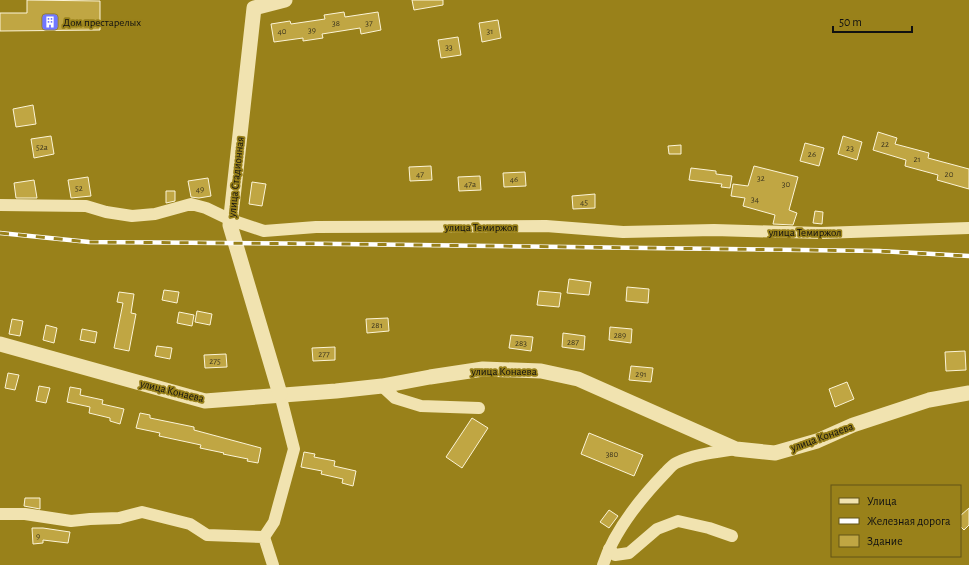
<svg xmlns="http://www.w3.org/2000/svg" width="969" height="565" font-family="'Alegreya Sans',sans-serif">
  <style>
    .building { fill: #c0a643; stroke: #fcf4d7 }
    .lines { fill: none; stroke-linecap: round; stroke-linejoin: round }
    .minor { stroke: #f1e3b0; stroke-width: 12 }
    .tertiary { stroke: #f1e3b0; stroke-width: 15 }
    .rail-casing { stroke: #fff; stroke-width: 4.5 }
    .rail { stroke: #99811a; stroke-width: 3; stroke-dasharray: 9; stroke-linecap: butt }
    .labels { text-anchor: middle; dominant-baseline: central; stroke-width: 3.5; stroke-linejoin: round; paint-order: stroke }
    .number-label { font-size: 9px; fill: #3d361e }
    .poi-label { font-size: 11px; fill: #111; stroke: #99811a; text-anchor: start }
    .street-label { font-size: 11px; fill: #111; stroke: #99811a }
  </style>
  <rect width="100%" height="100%" fill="#99811a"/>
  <g class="building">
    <path d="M27,0L100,1V30L0,31V13H27Z"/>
    <path d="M412,0H443V5L414,10Z"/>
    <path d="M344,12L345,17L378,12L381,30L361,34L360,28L322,34L323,38L303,41V38L274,42L271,24L290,21L291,24L325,19L324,15Z"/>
    <path d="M498,20L501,38L482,42L479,23Z"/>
    <path d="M458,37L461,55L441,58L438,40Z"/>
    <path d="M33,105L36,124L16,127L13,109Z"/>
    <path d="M878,132L897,138L895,144L929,153L928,158L969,169V189L937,180L938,175L905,166L906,160L873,150Z"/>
    <path d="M51,136L54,154L34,158L31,139Z"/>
    <path d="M843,136L862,142L857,160L838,154Z"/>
    <path d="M805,143L824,148L819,166L800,161Z"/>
    <path d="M681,145V154H669L668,146Z"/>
    <path d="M431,166L432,180L410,181L409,167Z"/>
    <path d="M754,166L798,177L789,210L797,213L793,225L773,224L775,215L743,206L745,198L731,196L733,184L748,186Z"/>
    <path d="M691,168L716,171V174L732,176L730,188L721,187L722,184L689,180Z"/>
    <path d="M525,172L526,186L504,187L503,173Z"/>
    <path d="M480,176L481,190L459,191L458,177Z"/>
    <path d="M88,177L91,196L71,198L68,180Z"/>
    <path d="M208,178L211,196L199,198L191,197L188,181Z"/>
    <path d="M34,180L37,198H16L14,183Z"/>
    <path d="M252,182L266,184L262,206L249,204Z"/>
    <path d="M166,191H175V201L166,203Z"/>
    <path d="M595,194V208L573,209L572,196Z"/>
    <path d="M815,211L823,212L822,224L813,223Z"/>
    <path d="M569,279L591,282L589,295L567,293Z"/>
    <path d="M627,287L649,289L648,303L626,301Z"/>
    <path d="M164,290L179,292L177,303L162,300Z"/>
    <path d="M539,291L561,293L559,307L537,305Z"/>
    <path d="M119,292L134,294L131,313L136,314L129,351L114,348L123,303L117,302Z"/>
    <path d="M197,311L212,314L210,325L195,322Z"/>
    <path d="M179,312L194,315L192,326L177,323Z"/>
    <path d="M388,318L389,331L367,333L366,319Z"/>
    <path d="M12,319L23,321L20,336L9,334Z"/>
    <path d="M46,325L57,328L54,343L43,340Z"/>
    <path d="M610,327L632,329L631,343L609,340Z"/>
    <path d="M82,329L97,332L95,343L80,340Z"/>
    <path d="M563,333L585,336L584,350L562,347Z"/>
    <path d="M511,335L533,337L531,351L509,348Z"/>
    <path d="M157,346L172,348L170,359L155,356Z"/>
    <path d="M335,347V360L313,361L312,348Z"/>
    <path d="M965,351L966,370L946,371L945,352Z"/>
    <path d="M226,354L227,367L205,368L204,355Z"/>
    <path d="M631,366L653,368L651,382L629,380Z"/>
    <path d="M8,373L19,375L15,390L5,388Z"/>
    <path d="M847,382L854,399L835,407L829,389Z"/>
    <path d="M39,386L50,388L46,403L36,401Z"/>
    <path d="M70,387L81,389L80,395L103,400L102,404L124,409L120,424L110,421V418L89,413L90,407L67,402Z"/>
    <path d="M140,413L150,415V418L194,427V430L261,448L258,463L247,461L248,459L223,454L224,453L200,448L201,445L159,436L160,433L136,428Z"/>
    <path d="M472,418L488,428L462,468L446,457Z"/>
    <path d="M589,433L643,455L634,476L581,454Z"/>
    <path d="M304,452L315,454L314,457L335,461L334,466L356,471L353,486L342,483L343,479L321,474L322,471L301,467Z"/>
    <path d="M25,498H40V509L24,506Z"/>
    <path d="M969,508V525L964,530L960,526V516Z"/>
    <path d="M609,510L618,516L609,528L600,522Z"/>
    <path d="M32,528H43L70,532L68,543L43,540V543L33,544Z"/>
  </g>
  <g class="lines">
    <g class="minor">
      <path d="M0,205L86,206L106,212L132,216L155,214L191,204L206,208L231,220L264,231L316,227L546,226L623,232L714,230L821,233L969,228"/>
      <path d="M382,386L395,398L421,406L479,408"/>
      <path d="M0,514H25L71,521L90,519L119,518L142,512L190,524L207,535L264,537L273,565"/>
      <path d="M264,537L274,522L294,449L280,394"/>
      <path d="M609,549L615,555L629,553L657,529L678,521L709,528L732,536"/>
      <path d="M603,565C614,531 640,499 665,473C668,470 672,465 676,463C694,454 717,452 736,449"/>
    </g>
    <g class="tertiary">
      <path d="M0,344L205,401L336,391L382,386L430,377L483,369L541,371L578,379L736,449L775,453L817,441L853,425L929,400L969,393"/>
      <path d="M280,394L230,225L254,8L285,0"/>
    </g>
    <defs>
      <path id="rail" d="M0,233L89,242L341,244L879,251L969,256"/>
    </defs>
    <use href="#rail" class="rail-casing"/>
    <use href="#rail" class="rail"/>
  </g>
  <defs>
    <symbol id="building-square" viewBox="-11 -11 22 22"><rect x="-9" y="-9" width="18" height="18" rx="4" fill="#7077ff" stroke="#99811a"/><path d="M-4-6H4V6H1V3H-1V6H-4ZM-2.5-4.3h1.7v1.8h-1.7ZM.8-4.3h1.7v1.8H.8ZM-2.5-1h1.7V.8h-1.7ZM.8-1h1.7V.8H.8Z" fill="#fff"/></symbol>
  </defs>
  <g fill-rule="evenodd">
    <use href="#building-square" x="40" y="12" width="20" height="20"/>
  </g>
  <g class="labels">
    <g class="number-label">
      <text x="336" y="23">38</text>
      <text x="369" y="23">37</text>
      <text x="312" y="30">39</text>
      <text x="282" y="31">40</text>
      <text x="490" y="31">31</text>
      <text x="449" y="47">33</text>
      <text x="885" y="144">22</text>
      <text x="42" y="147">52а</text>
      <text x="850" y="148">23</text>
      <text x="812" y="154">26</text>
      <text x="917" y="159">21</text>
      <text x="420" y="174">47</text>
      <text x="949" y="174">20</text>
      <text x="761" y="178">32</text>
      <text x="514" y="179">46</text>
      <text x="470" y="184">47а</text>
      <text x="786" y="184">30</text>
      <text x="79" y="188">52</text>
      <text x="200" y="189">49</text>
      <text x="755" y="199">34</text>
      <text x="584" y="202">45</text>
      <text x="377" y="325">281</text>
      <text x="620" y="335">289</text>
      <text x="573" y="342">287</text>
      <text x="521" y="343">283</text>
      <text x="324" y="354">277</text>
      <text x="215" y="361">275</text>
      <text x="641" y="374">291</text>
      <text x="612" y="454">380</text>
      <text x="38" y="536">9</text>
    </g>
    <g class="poi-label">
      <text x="63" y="22">Дом престарелых</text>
    </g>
    <g class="street-label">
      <text transform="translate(236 177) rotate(-84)">улица Стадионная</text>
      <text x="481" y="227">улица Темиржол</text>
      <text x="805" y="232">улица Темиржол</text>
      <text x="504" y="371">улица Конаева</text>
      <text transform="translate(172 391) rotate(14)">улица Конаева</text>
      <text transform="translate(822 437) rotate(-20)">улица Конаева</text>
    </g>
  </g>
  <rect x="831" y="485" width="130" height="72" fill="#99811a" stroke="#635416"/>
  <rect x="839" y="498" width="20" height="6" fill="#f1e3b0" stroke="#635416"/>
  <text x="867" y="505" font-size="12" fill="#111111">Улица</text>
  <rect x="839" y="518" width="20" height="6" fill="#ffffff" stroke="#635416"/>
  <text x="867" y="525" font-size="12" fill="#111111">Железная дорога</text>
  <rect x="839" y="535" width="20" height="12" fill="#c0a643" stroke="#635416"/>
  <text x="867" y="545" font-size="12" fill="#111111">Здание</text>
  <path d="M833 26v6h79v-6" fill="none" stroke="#111111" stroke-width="2"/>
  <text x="839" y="26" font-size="12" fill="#111111" stroke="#99811a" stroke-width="3" paint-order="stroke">50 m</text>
</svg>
